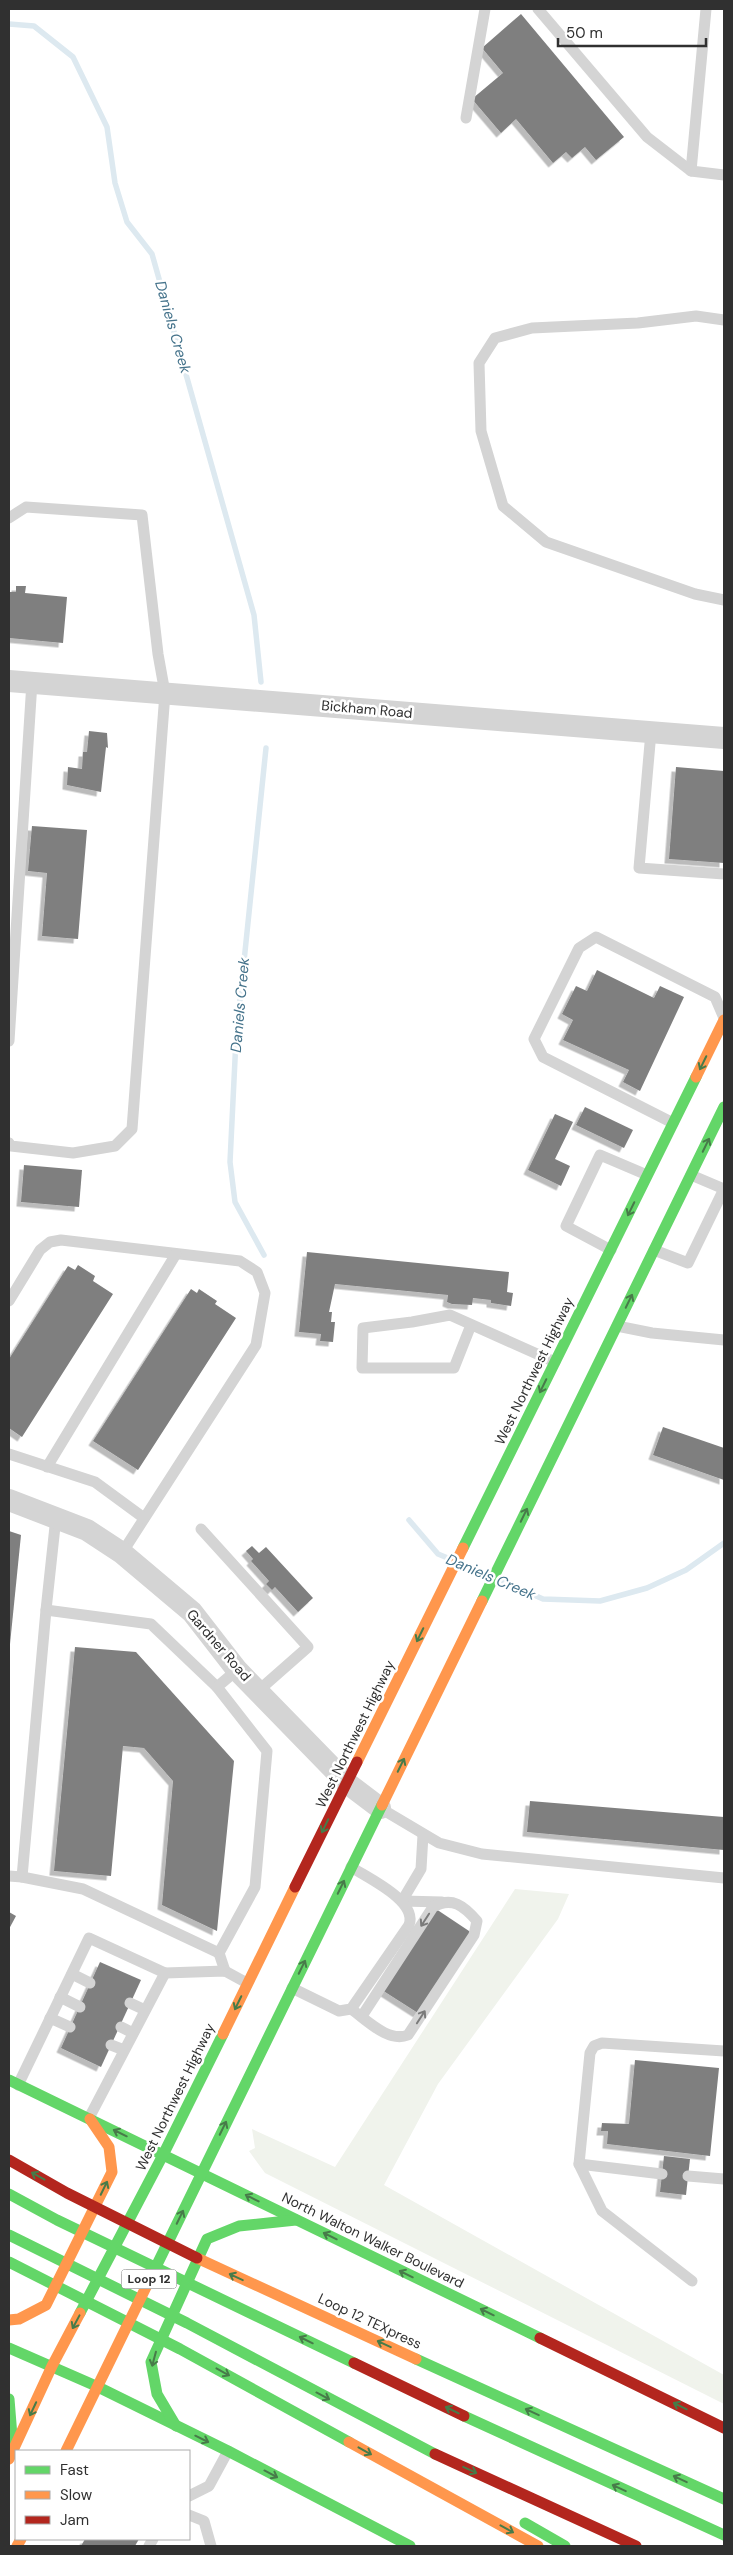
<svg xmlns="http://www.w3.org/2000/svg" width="733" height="2555" font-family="'DM Sans',sans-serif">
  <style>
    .grass { fill: #f0f3ec }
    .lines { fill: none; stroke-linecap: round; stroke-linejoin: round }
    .stream { stroke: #dde9f0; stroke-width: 5.5 }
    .building { fill: #7f7f7f; filter: url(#shadow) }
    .lane { stroke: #d4d4d4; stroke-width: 11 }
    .street { stroke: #d4d4d4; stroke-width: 22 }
    .fast { stroke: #63d668; stroke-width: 11 }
    .slow { stroke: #ff974d; stroke-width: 11 }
    .jam { stroke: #b3261e; stroke-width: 11 }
    .oneway { stroke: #477b49 }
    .oneway2 { stroke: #7a7a7a }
    .labels { text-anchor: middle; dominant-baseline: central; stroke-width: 5; stroke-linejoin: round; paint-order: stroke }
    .shield { fill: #fff; stroke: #6e6e6e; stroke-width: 1 }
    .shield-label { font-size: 12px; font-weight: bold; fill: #303030 }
    .street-label { font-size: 14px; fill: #303030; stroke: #fff }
    .water-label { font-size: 15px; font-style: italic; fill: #45738b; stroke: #fff }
  </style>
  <defs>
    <filter id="shadow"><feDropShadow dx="-4.5" dy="4.5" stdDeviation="0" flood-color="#0004"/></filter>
  </defs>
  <rect width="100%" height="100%" fill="#fff"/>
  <path class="grass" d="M515,1889L569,1894L558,1919L438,2084L384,2185L724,2375V2404L265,2173L249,2151L255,2148L252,2129L335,2167Z"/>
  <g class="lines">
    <g class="stream">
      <path d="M9,24L34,26L73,57L107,127L115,183L127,222L152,254L254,615L261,682"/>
      <path d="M264,1255L235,1202L230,1162L236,1039L266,748"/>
      <path d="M409,1520L438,1554L450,1559"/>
      <path d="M463,1565L487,1575"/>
      <path d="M500,1580L543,1599L600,1601L647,1588L686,1570L724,1543"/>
    </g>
  </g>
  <g class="building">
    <path d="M521,14L624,137L596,160L585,147L572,158L566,152L553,163L516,119L501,133L472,99L503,73L482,48Z"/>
    <path d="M16,586H26L25,593L67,597L63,643L9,638V592H16Z"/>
    <path d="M89,731L107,733L108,748L106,747L101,792L67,785L68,767L82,769L83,752H87Z"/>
    <path d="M676,767L724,771V863L669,859Z"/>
    <path d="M32,826L87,830L78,939L42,936L47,873L28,871Z"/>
    <path d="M597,970L654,998L660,986L684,997L640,1091L623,1082L629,1070L563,1040L573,1020L562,1014L576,986L587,991Z"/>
    <path d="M585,1107L633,1130L624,1148L576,1125Z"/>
    <path d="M555,1114L573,1122L555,1159L570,1166L561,1186L528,1170Z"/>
    <path d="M24,1165L82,1170L79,1207L21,1202Z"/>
    <path d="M307,1252L509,1272L507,1292L513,1293L511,1306L491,1303V1300L473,1298L472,1305L452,1304L447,1302L448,1295L335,1284L329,1312H332L331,1322H335L333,1342L320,1341L321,1334L299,1332Z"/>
    <path d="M78,1265L95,1276L93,1281L113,1294L22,1437L9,1428V1359L68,1266L75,1270Z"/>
    <path d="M191,1289L197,1293L199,1289L217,1301L215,1304L236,1318L138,1470L93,1441Z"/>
    <path d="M663,1427L724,1448V1480L653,1455Z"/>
    <path d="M9,1531L21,1535L10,1644H9Z"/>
    <path d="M252,1546L259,1553L266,1547L313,1598L298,1612L275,1587L272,1590L266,1584L269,1581L251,1561L253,1559L246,1551Z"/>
    <path d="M75,1647L136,1652L234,1761L217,1931L162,1905L173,1781L144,1748L123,1746L111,1876L54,1871Z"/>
    <path d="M530,1801L724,1817V1850L527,1832Z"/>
    <path d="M436,1909L472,1933L418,2013L382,1990Z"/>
    <path d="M9,1912L16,1916L9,1929Z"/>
    <path d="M100,1962L141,1980L101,2067L61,2048Z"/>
    <path d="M635,2060L719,2068L710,2156L607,2144L608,2131H601L602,2123L629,2124Z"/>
    <path d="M664,2156L690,2159L686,2195L660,2192Z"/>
    <path d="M85,2539H139L135,2546H81Z"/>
  </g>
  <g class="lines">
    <g class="lane">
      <path d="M538,9L647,137L691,171"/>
      <path d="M706,9L691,171L724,175"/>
      <path d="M466,118L485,9"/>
      <path d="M724,320L696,316L638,323L532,328L495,338L479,363L481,431L503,506L546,542L695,594L724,600"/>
      <path d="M9,518L26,507L142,515L158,654L165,693L132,1129L115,1146L73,1153L11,1146L9,1143"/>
      <path d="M651,732L639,868L724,874"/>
      <path d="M9,1041L32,682"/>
      <path d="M673,1123L543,1057L534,1039L579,948L596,937L715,997L724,1018"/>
      <path d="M691,1175L724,1189"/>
      <path d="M611,1250L566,1226L600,1155L647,1175"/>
      <path d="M654,1250L688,1263L724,1189"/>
      <path d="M9,1301L40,1250L50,1242L61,1240L240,1261L257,1272L265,1293L256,1345L122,1553"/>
      <path d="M471,1325L454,1368H362L363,1328L412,1322L450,1315L555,1362"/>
      <path d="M617,1326L652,1333L724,1340"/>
      <path d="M9,1454L95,1482L144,1518"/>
      <path d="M47,1467L176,1254"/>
      <path d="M56,1517L46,1610L151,1624L217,1687"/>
      <path d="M201,1529L308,1647L258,1691"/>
      <path d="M380,1808L439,1843L482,1854L724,1878"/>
      <path d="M423,1835L421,1869L402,1901L442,1902"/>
      <path d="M9,1876L22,1877L46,1610"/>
      <path d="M22,1877L83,1889L219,1953"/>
      <path d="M225,1971L219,1953L255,1887L267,1751L217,1687L237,1670"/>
      <path d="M165,1973L225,1971L247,1983"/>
      <path d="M72,1974L90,1983"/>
      <path d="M292,1988L339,2011L351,2009L409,1925C418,1901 368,1878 351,1867"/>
      <path d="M60,1997L80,2007"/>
      <path d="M130,2003L145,2010"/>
      <path d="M351,2009C367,2020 388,2043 408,2035L474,1935L477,1921C464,1906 452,1896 433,1907L362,2016"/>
      <path d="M50,2018L70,2027"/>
      <path d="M121,2027L133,2033"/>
      <path d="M111,2045L124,2050"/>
      <path d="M18,2085L89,1938L165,1973L89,2118"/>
      <path d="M579,2164L590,2053L594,2046L602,2043L724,2051"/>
      <path d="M662,2174L579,2164L602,2211L692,2281"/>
      <path d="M688,2176L724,2179"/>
      <path d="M189,2496L209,2486L228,2451"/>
      <path d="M189,2515L204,2521L211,2546"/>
      <path d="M149,2546L153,2539"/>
    </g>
    <g class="street">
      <path d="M9,681L724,738"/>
      <path d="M9,1500L87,1530L122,1553L192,1612L237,1670L347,1783L380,1808"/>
    </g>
    <g class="fast">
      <path d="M463,1548L696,1077"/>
      <path d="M482,1601L724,1107"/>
      <path d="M9,2080L540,2338"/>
      <path d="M9,2194L57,2220L354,2363"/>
      <path d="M9,2235L187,2323L435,2454"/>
      <path d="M9,2262L180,2349L349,2442"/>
      <path d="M148,2283L382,1805"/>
      <path d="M80,2313L163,2155L223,2034"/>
      <path d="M9,2348L96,2386"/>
      <path d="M416,2359L724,2499"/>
      <path d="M96,2386L228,2451L410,2546"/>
      <path d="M9,2399L13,2449"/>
      <path d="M464,2416L724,2535"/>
      <path d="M176,2426L157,2394L151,2362L207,2239L239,2226L296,2220"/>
      <path d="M525,2523L565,2546"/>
    </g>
    <g class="slow">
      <path d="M696,1077L724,1020"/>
      <path d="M357,1762L463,1548"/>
      <path d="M382,1805L482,1601"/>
      <path d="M223,2034L295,1887"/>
      <path d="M197,2258L416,2359"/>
      <path d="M9,2320L19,2319L46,2305L112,2172L109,2147L90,2119"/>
      <path d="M349,2442L538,2546"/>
      <path d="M66,2451L148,2283"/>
      <path d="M9,2459L52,2366L80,2313"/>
      <path d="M17,2546L21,2539"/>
    </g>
    <g class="jam">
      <path d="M295,1887L357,1762"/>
      <path d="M9,2160L67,2193L197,2258"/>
      <path d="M540,2338L724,2428"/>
      <path d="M354,2363L464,2416"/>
      <path d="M435,2454L636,2546"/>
    </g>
  </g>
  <defs><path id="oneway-shaft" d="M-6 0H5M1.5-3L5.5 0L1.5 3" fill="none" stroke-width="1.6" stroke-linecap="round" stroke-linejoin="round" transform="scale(1.25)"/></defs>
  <g class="oneway">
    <use href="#oneway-shaft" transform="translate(703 1063) rotate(116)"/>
    <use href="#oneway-shaft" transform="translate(706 1145) rotate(-64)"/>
    <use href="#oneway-shaft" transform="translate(631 1209) rotate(116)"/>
    <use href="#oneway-shaft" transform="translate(629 1301) rotate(-64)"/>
    <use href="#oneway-shaft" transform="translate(543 1386) rotate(116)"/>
    <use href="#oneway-shaft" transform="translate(524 1515) rotate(-64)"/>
    <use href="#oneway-shaft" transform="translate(420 1635) rotate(116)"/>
    <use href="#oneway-shaft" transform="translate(401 1765) rotate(-64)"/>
    <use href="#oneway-shaft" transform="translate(325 1826) rotate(116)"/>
    <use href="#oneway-shaft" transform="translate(341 1887) rotate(-64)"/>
    <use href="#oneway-shaft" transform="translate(302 1967) rotate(-64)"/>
    <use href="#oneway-shaft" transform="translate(238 2003) rotate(116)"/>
    <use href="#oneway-shaft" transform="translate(223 2128) rotate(-64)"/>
    <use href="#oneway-shaft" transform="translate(120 2133) rotate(-154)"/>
    <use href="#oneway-shaft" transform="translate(38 2176) rotate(-151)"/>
    <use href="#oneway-shaft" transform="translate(104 2188) rotate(-64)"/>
    <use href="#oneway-shaft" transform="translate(252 2198) rotate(-153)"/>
    <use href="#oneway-shaft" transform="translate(180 2217) rotate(-64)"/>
    <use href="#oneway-shaft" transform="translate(330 2236) rotate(-154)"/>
    <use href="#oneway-shaft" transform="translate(406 2274) rotate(-154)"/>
    <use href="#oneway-shaft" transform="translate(236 2277) rotate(-155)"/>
    <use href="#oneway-shaft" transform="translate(487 2312) rotate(-154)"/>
    <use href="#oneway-shaft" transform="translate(76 2322) rotate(118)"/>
    <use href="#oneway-shaft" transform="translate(306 2340) rotate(-154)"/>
    <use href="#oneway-shaft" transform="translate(384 2344) rotate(-155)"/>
    <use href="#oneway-shaft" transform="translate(154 2359) rotate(105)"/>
    <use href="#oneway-shaft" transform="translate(223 2372) rotate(29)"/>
    <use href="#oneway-shaft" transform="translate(323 2396) rotate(28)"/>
    <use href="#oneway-shaft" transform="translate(680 2406) rotate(-154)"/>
    <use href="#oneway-shaft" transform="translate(33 2409) rotate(115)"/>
    <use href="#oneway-shaft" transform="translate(452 2410) rotate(-154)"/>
    <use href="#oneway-shaft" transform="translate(532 2412) rotate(-155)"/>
    <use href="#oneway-shaft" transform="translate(202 2439) rotate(26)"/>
    <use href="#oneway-shaft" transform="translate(365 2451) rotate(29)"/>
    <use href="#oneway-shaft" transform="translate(470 2470) rotate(25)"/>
    <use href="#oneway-shaft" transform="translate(271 2474) rotate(28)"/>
    <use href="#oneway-shaft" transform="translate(680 2479) rotate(-155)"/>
    <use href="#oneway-shaft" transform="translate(619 2488) rotate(-155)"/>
    <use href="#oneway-shaft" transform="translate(507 2529) rotate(29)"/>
  </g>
  <g class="oneway2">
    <use href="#oneway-shaft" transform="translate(425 1920) rotate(123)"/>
    <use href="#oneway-shaft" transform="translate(421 2017) rotate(-57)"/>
  </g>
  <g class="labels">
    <rect class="shield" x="121.5" y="2269.5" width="55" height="19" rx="4"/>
    <g class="shield-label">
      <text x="149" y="2279">Loop 12</text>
    </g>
    <g class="street-label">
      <text transform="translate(367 709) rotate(5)">Bickham Road</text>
      <text transform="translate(534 1371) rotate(-64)">West Northwest Highway</text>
      <text transform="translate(219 1645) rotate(49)">Gardner Road</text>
      <text transform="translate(355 1734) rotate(-64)">West Northwest Highway</text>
      <text transform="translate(175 2097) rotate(-64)">West Northwest Highway</text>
      <text transform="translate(373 2240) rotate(26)">North Walton Walker Boulevard</text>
      <text transform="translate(370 2321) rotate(25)">Loop 12 TEXpress</text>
    </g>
    <g class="water-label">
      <text transform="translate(173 327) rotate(74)">Daniels Creek</text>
      <text transform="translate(240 1005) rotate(-85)">Daniels Creek</text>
      <text transform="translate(491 1577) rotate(23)">Daniels Creek</text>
    </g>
  </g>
  <rect width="733" height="2555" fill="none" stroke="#303030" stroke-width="20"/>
  <rect x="15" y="2450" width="175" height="90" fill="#ffffff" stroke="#acacac"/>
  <rect x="25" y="2466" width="25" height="8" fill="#63d668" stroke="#acacac"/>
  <text x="60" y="2475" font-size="15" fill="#303030">Fast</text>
  <rect x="25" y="2491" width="25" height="8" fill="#ff974d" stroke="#acacac"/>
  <text x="60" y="2500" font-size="15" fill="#303030">Slow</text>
  <rect x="25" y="2516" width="25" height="8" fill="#b3261e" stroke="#acacac"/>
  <text x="60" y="2525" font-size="15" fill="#303030">Jam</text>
  <path d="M558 38v8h148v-8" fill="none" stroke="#303030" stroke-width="2.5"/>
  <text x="566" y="38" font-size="15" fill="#303030" stroke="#ffffff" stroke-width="4" paint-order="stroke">50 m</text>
</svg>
